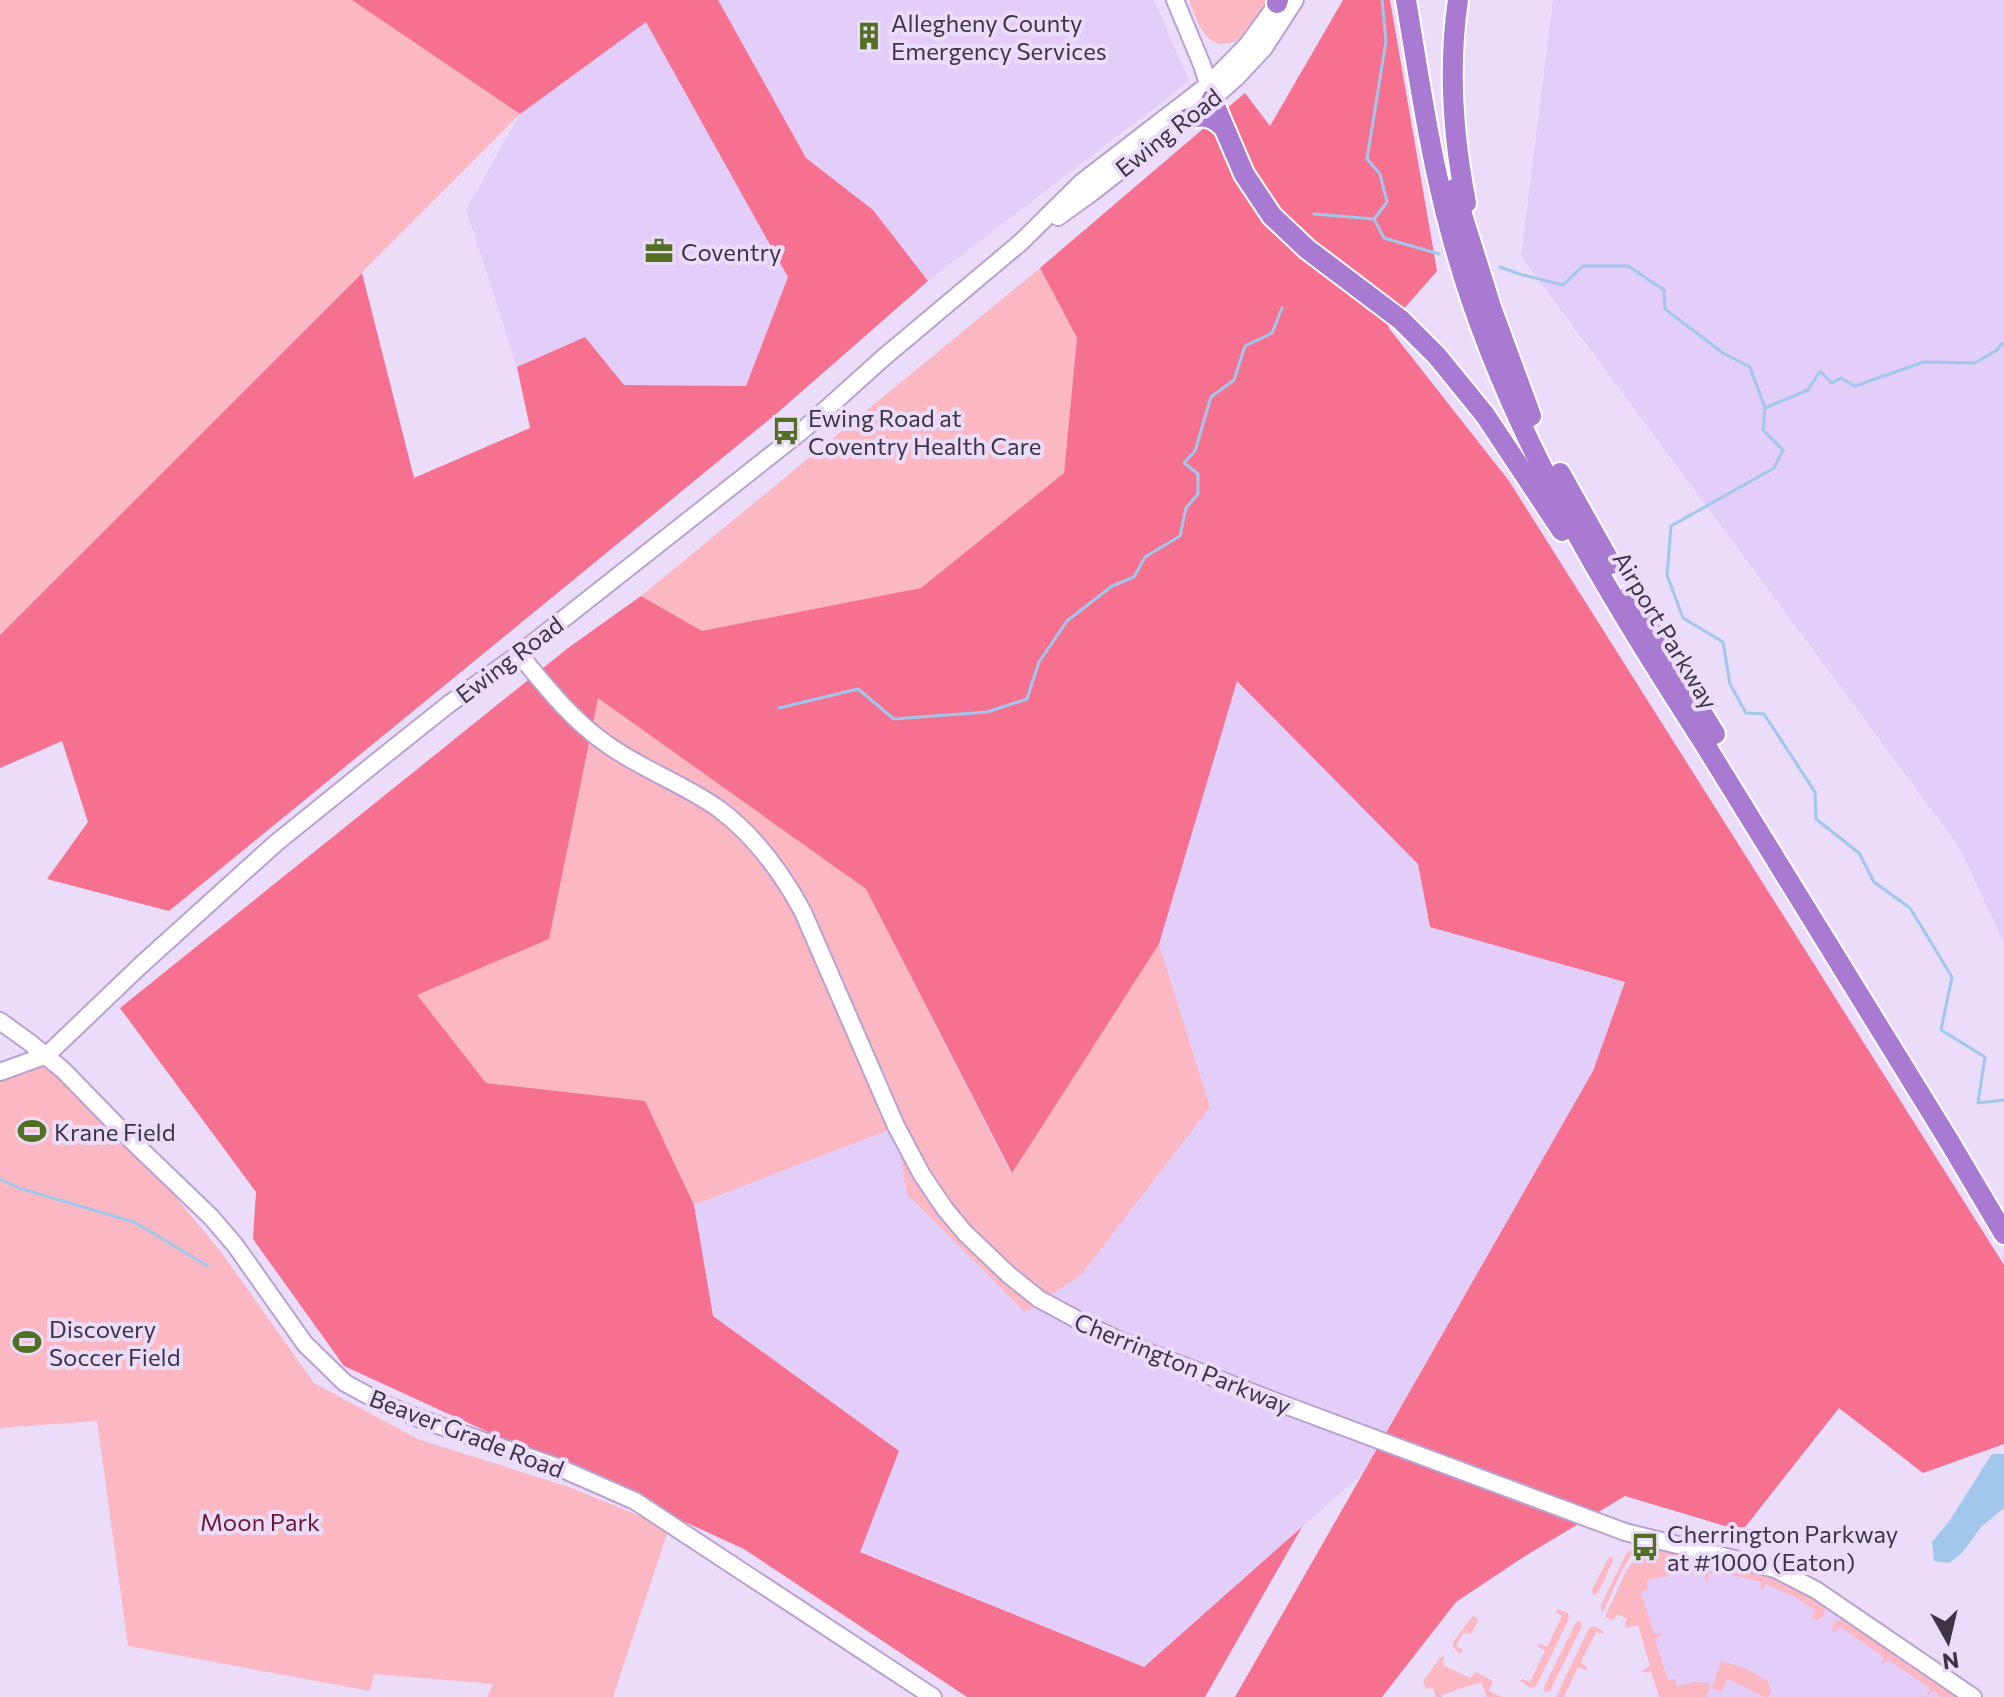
<svg xmlns="http://www.w3.org/2000/svg" width="2004" height="1697" font-family="Commissioner,sans-serif">
  <style>
    .built { fill: #e3cdf9 }
    .green { fill: #fbb7c2 }
    .forest { fill: #f6708f }
    .water { fill: #a1c7ec }
    .lines { fill: none; stroke-linecap: round; stroke-linejoin: round }
    .stream { stroke: #a1c7ec; stroke-width: 3 }
    .secondary-casing { stroke: #b9a2d0; stroke-width: 20 }
    .highway-casing { stroke: #fff; stroke-width: 24 }
    .secondary { stroke: #fff; stroke-width: 16 }
    .highway { stroke: #a97ad1; stroke-width: 20 }
    .labels { text-anchor: middle; dominant-baseline: central; stroke-width: 8; stroke-linejoin: round; paint-order: stroke }
    .poi-label { font-size: 24px; fill: #3e3447; stroke: #ebddfa; text-anchor: start }
    .street-label { font-size: 24px; fill: #3e3447; stroke: #ebddfa }
    .park-label { font-size: 24px; fill: #6c1831; stroke: #ebddfa }
  </style>
  <rect width="100%" height="100%" fill="#ebddfa"/>
  <g class="built">
    <path d="M718,0H1154L1189,81L928,281L873,210L806,159Z"/>
    <path d="M1553,0H2004V944L1960,848L1521,256Z"/>
    <path d="M646,21L788,277L746,387L624,385L585,337L517,367L466,210L520,114Z"/>
    <path d="M1237,680L1418,864L1430,927L1625,982L1593,1071L1363,1473L1144,1667L860,1551L898,1451L713,1316L694,1205L896,1126L1025,1311L1081,1275L1210,1107L1159,944Z"/>
    <path d="M1710,1562L1809,1588L1959,1697H1668L1631,1576Z"/>
  </g>
  <g class="green">
    <path d="M0,0H352L520,114L0,635Z"/>
    <path d="M1189,0H1268L1239,39C1207,57 1198,23 1189,0Z"/>
    <path d="M1040,268L1077,338L1064,473L921,589L702,631L641,596Z"/>
    <path d="M597,697L866,889L1011,1173L1159,944L1210,1107L1081,1275L1025,1312L907,1194L896,1127L694,1205L645,1101L486,1083L416,995L549,939Z"/>
    <path d="M49,1064L155,1172L221,1252L314,1383L418,1439L572,1488L669,1528L613,1697H487L493,1684L374,1674L370,1691L128,1646L97,1421L0,1428V1078Z"/>
    <path d="M1645,1545L1761,1570L1777,1576L1825,1604L1824,1615L1817,1621L1812,1617L1815,1610L1795,1597L1766,1584L1763,1590H1760L1761,1582L1737,1576L1709,1573L1708,1580L1706,1581L1703,1573L1673,1575L1647,1580L1648,1589L1641,1592L1654,1633H1662V1636L1655,1639L1668,1680L1674,1679L1677,1686L1694,1682L1710,1683V1687L1706,1697H1659L1651,1671L1644,1673L1642,1671L1650,1666L1638,1625L1626,1628L1625,1624L1627,1619L1618,1614L1613,1620L1605,1617L1626,1571Z"/>
    <path d="M1637,1546L1621,1572L1604,1610L1601,1612V1605L1626,1554L1631,1549Z"/>
    <path d="M1609,1557L1613,1558V1561L1598,1593L1593,1595L1592,1590Z"/>
    <path d="M1557,1609L1568,1613L1569,1619L1536,1686L1531,1688L1520,1681L1522,1679L1530,1682L1545,1651L1539,1647L1538,1645L1540,1644L1547,1647L1562,1616L1556,1612Z"/>
    <path d="M1473,1616L1477,1618L1478,1621L1471,1634L1463,1633L1456,1646L1462,1649V1652L1459,1653L1453,1647V1642Z"/>
    <path d="M1843,1618L1964,1697H1942L1933,1691L1927,1697L1930,1688L1888,1660L1881,1665L1884,1657L1840,1627L1834,1632L1832,1631L1834,1623Z"/>
    <path d="M1577,1621L1581,1622L1582,1626L1550,1691L1545,1692L1543,1689Z"/>
    <path d="M1594,1626L1603,1631L1604,1634L1596,1632L1582,1660L1581,1663L1587,1667V1669L1585,1670L1578,1667L1564,1697H1556L1589,1628Z"/>
    <path d="M1444,1656L1443,1665L1470,1678L1476,1672L1493,1681L1489,1691L1502,1697H1487L1481,1682L1442,1695V1697H1436L1433,1688L1426,1689L1423,1681L1441,1657Z"/>
    <path d="M1721,1661L1744,1668L1768,1681L1771,1691L1768,1697H1764L1728,1679L1721,1692L1712,1688Z"/>
  </g>
  <g class="forest">
    <path d="M352,0H718L806,158L873,210L928,281L776,414L169,911L47,879L88,822L62,741L0,768V635L362,273L414,478L530,428L517,367L585,337L624,385L746,386L788,277L646,22L520,114Z"/>
    <path d="M1343,0H1390L1437,271L1388,327L1509,481L2004,1265V1444L1923,1473L1839,1408L1742,1531L1625,1496L1525,1556L1456,1602L1382,1697H1235L1593,1071L1625,982L1430,927L1418,864L1237,681L1159,944L1012,1173L866,889L598,698L549,939L417,995L486,1083L645,1101L694,1205L713,1316L899,1451L860,1552L1144,1667L1302,1527L1205,1697H967L744,1549L344,1366L253,1239L256,1192L120,1008L568,648L641,596L702,631L921,588L1064,473L1077,338L1040,268L1245,93L1270,126Z"/>
  </g>
  <path class="water" d="M1992,1454H2004V1508L1981,1527L1962,1553L1949,1563L1934,1561L1932,1542L1948,1523Z"/>
  <g class="lines">
    <g class="stream">
      <path d="M1382,0L1386,41L1367,159L1380,174L1387,202L1374,219L1384,238L1439,254"/>
      <path d="M1314,214L1374,219"/>
      <path d="M1500,267L1519,274L1563,285L1583,266H1628L1664,290L1665,309L1723,353L1750,367L1765,408L1763,430L1783,450L1774,468L1671,526L1667,575L1683,618L1723,642L1730,684L1746,713L1764,714L1815,792L1816,819L1859,853L1874,882L1910,908L1952,977L1941,1030L1985,1057L1978,1103L2004,1100"/>
      <path d="M1765,408L1808,390L1820,371L1832,383L1841,378L1855,386L1924,362L1975,363L1997,350L2001,344H2004"/>
      <path d="M779,708L858,689L894,719L987,712L1027,699L1039,662L1067,621L1112,586L1134,577L1145,557L1180,536L1186,508L1198,494V474L1184,463L1195,451L1211,397L1234,380L1245,346L1272,333L1282,308"/>
      <path d="M0,1179L19,1188L134,1222L208,1266"/>
    </g>
    <defs>
      <g id="secondary">
        <path d="M1175,0L1202,65L1211,93"/>
        <path d="M1058,217L1090,194L1212,99L1237,77L1264,48L1295,0"/>
        <path d="M519,654C546,687 572,720 608,745C643,770 684,784 719,809C755,836 782,873 803,912L896,1126L922,1175L945,1209L965,1233L1009,1275L1039,1299L1091,1327L1130,1345L1269,1399L1625,1532L1775,1569L1816,1590L1973,1697"/>
        <path d="M0,1021L29,1042L63,1070L133,1142L211,1217L235,1245L305,1344L345,1383L382,1403L418,1418L560,1468L635,1501L933,1697"/>
        <path d="M0,1072L47,1055L140,966L276,843L385,755L449,704L519,654L803,430L883,358L1020,243L1082,182L1209,84L1248,44L1280,0"/>
      </g>
      <g id="highway">
        <path d="M1406,0C1419,78 1430,156 1451,233C1500,418 1601,583 1704,743L1949,1141L2004,1234"/>
        <path d="M1458,0C1448,67 1453,136 1466,203"/>
        <path d="M1277,3L1278,0"/>
        <path d="M1212,99L1244,174L1272,216L1307,249L1401,320L1437,356L1485,415L1562,531"/>
        <path d="M1186,119C1200,115 1211,115 1222,126"/>
        <path d="M1454,189L1492,310L1531,416"/>
        <path d="M1560,473L1611,564"/>
        <path d="M1629,595L1715,734"/>
      </g>
    </defs>
    <use href="#secondary" class="secondary-casing"/>
    <use href="#highway" class="highway-casing"/>
    <use href="#secondary" class="secondary"/>
    <use href="#highway" class="highway"/>
  </g>
  <defs>
    <symbol id="building-bare" viewBox="-9 -9 18 18"><path d="M-4-6H4V6H1V3H-1V6H-4ZM-2.5-4.3h1.7v1.8h-1.7ZM.8-4.3h1.7v1.8H.8ZM-2.5-1h1.7V.8h-1.7ZM.8-1h1.7V.8H.8Z" fill="#526f23" stroke="#ebddfa" stroke-width="2.5" paint-order="stroke"/></symbol>
    <symbol id="office-bare" viewBox="-9 -9 18 18"><path d="M-6-3h4V-5.5h4V-3h4V5H-6ZM-1-4.5V-3h2v-1.5ZM-6 0V1H6V0Z" fill="#526f23" stroke="#ebddfa" stroke-width="2.5" paint-order="stroke"/></symbol>
    <symbol id="bus-bare" viewBox="-9 -9 18 18"><path d="M-5-6H5V4H4V6H2V4H-2V6H-4V4H-5ZM-3.5-4V0h7V-4ZM-3.5 1.2v1.5H-2V1.2ZM2 1.2v1.5H3.5V1.2Z" fill="#526f23" stroke="#ebddfa" stroke-width="2.5" paint-order="stroke"/></symbol>
    <symbol id="stadium-bare" viewBox="-9 -9 18 18"><path d="M0-5a6.5 5 0 1 0 0 10a6.5 5 0 1 0 0-10ZM-3.5-1.8h7v3.6h-7Z" fill="#526f23" stroke="#ebddfa" stroke-width="2.5" paint-order="stroke"/></symbol>
  </defs>
  <g fill-rule="evenodd">
    <use href="#building-bare" x="849" y="16" width="40" height="40"/>
    <use href="#office-bare" x="639" y="231" width="40" height="40"/>
    <use href="#bus-bare" x="766" y="411" width="40" height="40"/>
    <use href="#stadium-bare" x="12" y="1111" width="40" height="40"/>
    <use href="#stadium-bare" x="7" y="1322" width="40" height="40"/>
    <use href="#bus-bare" x="1625" y="1527" width="40" height="40"/>
  </g>
  <g class="labels">
    <g class="poi-label">
      <text x="891" y="22">Allegheny County<tspan x="891" dy="28">Emergency Services</tspan></text>
      <text x="681" y="251">Coventry</text>
      <text x="808" y="417">Ewing Road at<tspan x="808" dy="28">Coventry Health Care</tspan></text>
      <text x="54" y="1131">Krane Field</text>
      <text x="49" y="1328">Discovery<tspan x="49" dy="28">Soccer Field</tspan></text>
      <text x="1667" y="1533">Cherrington Parkway<tspan x="1667" dy="28">at #1000 (Eaton)</tspan></text>
    </g>
    <g class="street-label">
      <text transform="translate(1168 132) rotate(-38)">Ewing Road</text>
      <text transform="translate(1666 630) rotate(59)">Airport Parkway</text>
      <text transform="translate(509 659) rotate(-37)">Ewing Road</text>
      <text transform="translate(1183 1363) rotate(22)">Cherrington Parkway</text>
      <text transform="translate(467 1433) rotate(21)">Beaver Grade Road</text>
    </g>
    <g class="park-label">
      <text x="260" y="1521">Moon Park</text>
    </g>
  </g>
  <g transform="translate(1948 1641) rotate(172)" stroke="#ebddfa" stroke-width="6" paint-order="stroke">
  <path d="M0-6L14 30L0 20L-14 30Z" fill="#3e3447"/>
  <text y="-12" font-size="22" font-weight="bold" text-anchor="middle" fill="#3e3447">N</text>
  </g>
</svg>
